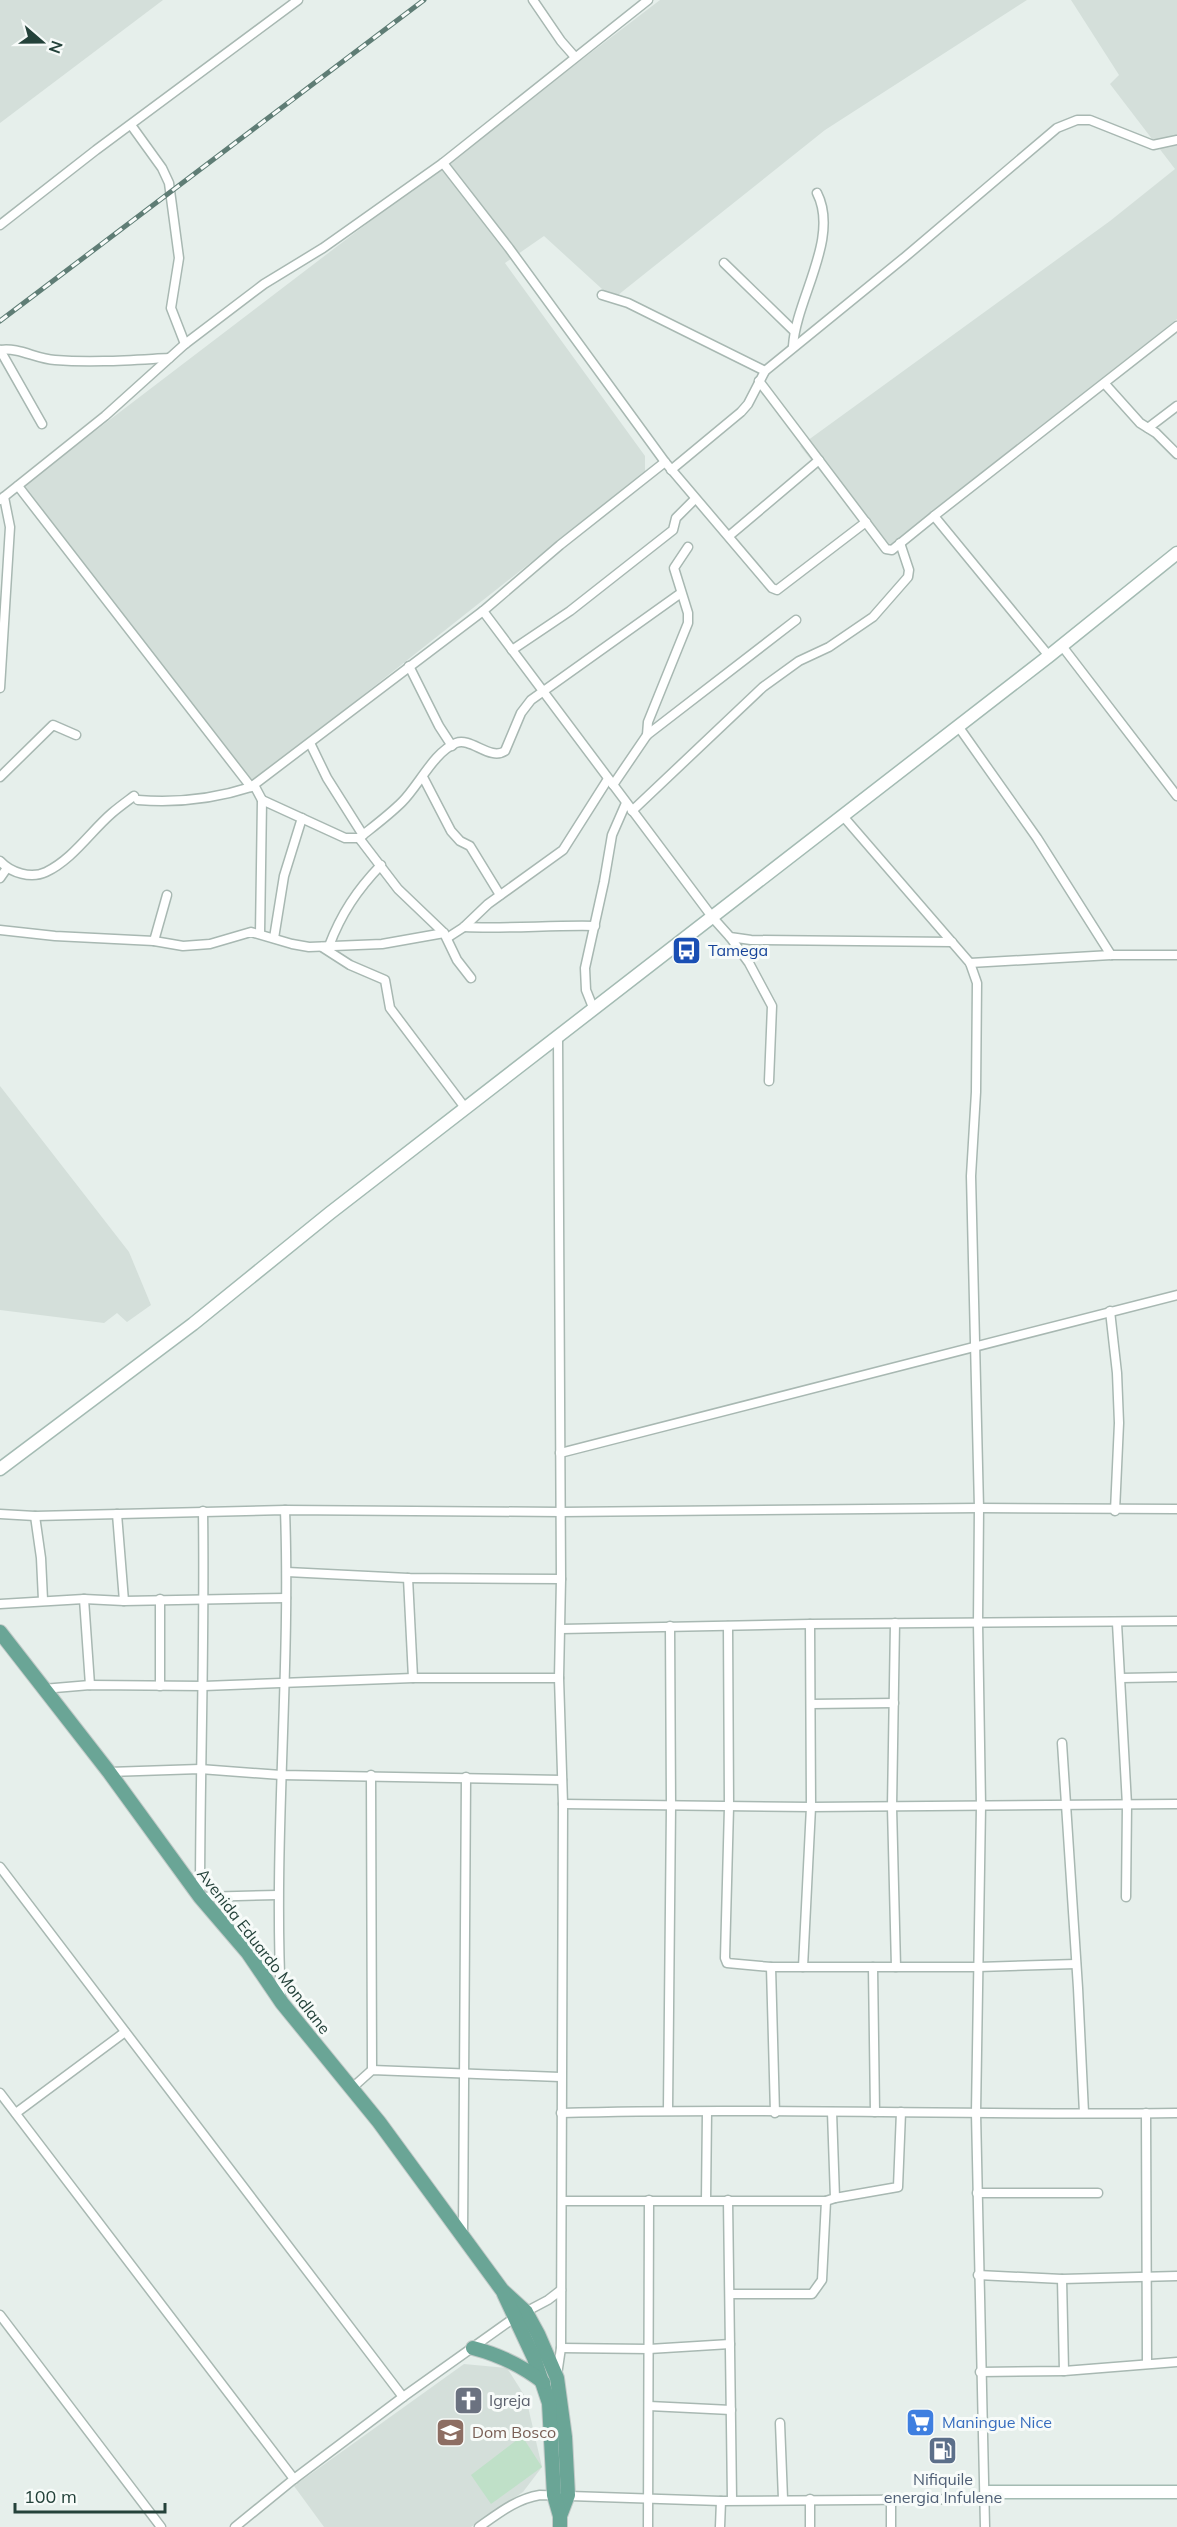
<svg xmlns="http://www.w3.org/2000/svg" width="1177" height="2527" font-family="Mulish,sans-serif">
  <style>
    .built { fill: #d4dfda }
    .green { fill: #bfe0c8 }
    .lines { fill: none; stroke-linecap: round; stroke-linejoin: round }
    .street-casing { stroke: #a8b8b2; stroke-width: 11 }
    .secondary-casing { stroke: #a4bbb3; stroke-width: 15 }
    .primary-casing { stroke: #c2cac8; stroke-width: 16 }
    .street { stroke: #fff; stroke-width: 8 }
    .secondary { stroke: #fff; stroke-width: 12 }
    .primary { stroke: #6aa596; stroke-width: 14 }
    .rail-casing { stroke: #5f7d75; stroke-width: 5 }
    .rail { stroke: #f7fbf9; stroke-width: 3; stroke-dasharray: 9; stroke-linecap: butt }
    .labels { text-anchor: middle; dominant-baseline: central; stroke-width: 6; stroke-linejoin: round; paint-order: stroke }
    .transit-label { font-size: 16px; fill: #164399; stroke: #f7fbf9; text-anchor: start }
    .street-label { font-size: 16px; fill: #24423a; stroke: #f7fbf9 }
    .worship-label { font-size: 16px; fill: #5b616d; stroke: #f7fbf9; text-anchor: start }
    .shop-label { font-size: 16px; fill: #366cbe; stroke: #f7fbf9; text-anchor: start }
    .education-label { font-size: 16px; fill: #785e54; stroke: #f7fbf9; text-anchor: start }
    .service-label { font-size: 16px; fill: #4e5e75; stroke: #f7fbf9 }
  </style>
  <rect width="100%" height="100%" fill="#e6efeb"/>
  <g class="built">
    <path d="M0,0H163L0,123Z"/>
    <path d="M660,0H1027L825,130L613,299L544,236L505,263L645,456V472L247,787L19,489Z"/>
    <path d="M1071,0H1177V319L885,552L800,446L1110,221L1175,169L1110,84L1119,75Z"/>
    <path d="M0,1086L129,1252L151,1305L127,1322L117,1313L104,1323L0,1310Z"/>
    <path d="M464,2364L507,2368L526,2398L542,2467L523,2492L471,2527H324L294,2486Z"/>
  </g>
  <path class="green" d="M522,2436L542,2467L491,2504L471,2475Z"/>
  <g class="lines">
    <defs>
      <g id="street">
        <path d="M533,0L561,41L575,57"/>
        <path d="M131,125L162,168L169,183L179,258L171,308L185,344"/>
        <path d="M443,163L509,248L665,462L772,588L777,590L866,522"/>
        <path d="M0,225L96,150L298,0"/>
        <path d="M724,263L794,331"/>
        <path d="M602,295L628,303L765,371"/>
        <path d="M793,346C796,299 840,238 817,193"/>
        <path d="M0,350C19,347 36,359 55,360C93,363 131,360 169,358"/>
        <path d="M0,350L42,424"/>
        <path d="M759,381L886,549L892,550L934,516"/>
        <path d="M1105,384L1140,423L1156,433L1177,454"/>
        <path d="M1148,428L1177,406"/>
        <path d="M671,470L741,412L748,404L765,371L905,257L1057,128L1077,120H1090L1153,145L1177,140"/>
        <path d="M18,486L251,787L483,611L560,545L665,462"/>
        <path d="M0,500L105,416L185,344L264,284L323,248L443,163L648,0"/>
        <path d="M729,536L819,460"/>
        <path d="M483,611L713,918L730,937L751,940L952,942"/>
        <path d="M1062,646L1177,796"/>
        <path d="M512,650L570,611L673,530L676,518L695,499"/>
        <path d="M1049,656L934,516L1177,326"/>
        <path d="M409,666L439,726L452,746"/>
        <path d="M0,688L10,527L4,497"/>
        <path d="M958,726L1037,838L1111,955"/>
        <path d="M647,735L648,722L688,623V613L674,568L688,547"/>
        <path d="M310,743L327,778L363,835"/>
        <path d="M0,777L53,725L76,735"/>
        <path d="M423,777L451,831L460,841L470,846L500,895"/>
        <path d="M254,785L262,800L260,934"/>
        <path d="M613,785L647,735L796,620"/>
        <path d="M138,800C176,803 214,799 251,787"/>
        <path d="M262,800L345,838H359C374,826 389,815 402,802C419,785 434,752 456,743C471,737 490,761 505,751L521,713L531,700L681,593"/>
        <path d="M632,811L763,687L799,661L829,647L873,617L908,577L909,570L900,543"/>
        <path d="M842,815L970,963L977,983L976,1092L971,1176L979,1508L978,1623L981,1806L976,2113L985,2527"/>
        <path d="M359,838L398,889L444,933L457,960L471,978"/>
        <path d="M0,861C11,873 31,879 46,872C73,859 90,832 112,813C119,807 126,802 134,796"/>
        <path d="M0,878L7,868"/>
        <path d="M464,927C508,929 551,925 595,926"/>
        <path d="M0,930L55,936L154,941L183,946L210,944L251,932L292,944L309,947L382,944L444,933"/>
        <path d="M730,937L749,963L772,1006L769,1081"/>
        <path d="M274,938L284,876L302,818"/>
        <path d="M447,938L464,927L488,904L563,850L608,779"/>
        <path d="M154,941L167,895"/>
        <path d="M329,946C341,914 357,890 381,865"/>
        <path d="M322,947L350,965L385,980L390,1008L466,1109"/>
        <path d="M970,963L1111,955H1177"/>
        <path d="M594,1010L586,990L585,968L604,882L612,835L626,803"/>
        <path d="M1110,1311L1117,1373L1119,1423L1115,1511"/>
        <path d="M560,1453L1177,1295"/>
        <path d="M203,1511C205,1640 200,1768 200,1897L278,1895"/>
        <path d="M0,1514L35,1516L285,1510L561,1512L979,1508L1177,1509"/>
        <path d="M117,1514L124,1601"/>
        <path d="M35,1516L41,1558L43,1600"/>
        <path d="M287,1572L408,1578L561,1579"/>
        <path d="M408,1578L413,1678"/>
        <path d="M84,1599L90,1685"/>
        <path d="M160,1599V1686"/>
        <path d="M0,1604L84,1599L124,1601L286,1598"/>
        <path d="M895,1623L892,1807L896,1967"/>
        <path d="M1117,1623L1127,1805L1126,1897"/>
        <path d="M728,1626L729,1807L725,1958L727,1963L771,1967H978L1076,1964"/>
        <path d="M561,1629L810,1624L1177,1621"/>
        <path d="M1121,1678L1177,1677"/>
        <path d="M43,1689L90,1685L204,1686L413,1678H559"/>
        <path d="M811,1704L894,1703"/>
        <path d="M1062,1743L1078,1988L1084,2113"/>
        <path d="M109,1772L200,1769L281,1775L562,1780"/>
        <path d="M371,1775L372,2070"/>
        <path d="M563,1804L811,1807L1177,1804"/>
        <path d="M0,1867L403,2397"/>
        <path d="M771,1967L775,2113"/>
        <path d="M803,1967L811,1807L810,1624"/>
        <path d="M873,1967L875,2112"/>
        <path d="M281,2000C273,1836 291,1673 285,1510"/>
        <path d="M352,2088L372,2070L560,2077"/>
        <path d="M0,2093L294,2479"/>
        <path d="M668,2110L671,1806L670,1626"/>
        <path d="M16,2113L125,2032"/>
        <path d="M561,2113C766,2107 972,2116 1177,2113"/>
        <path d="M1146,2113L1147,2363"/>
        <path d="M977,2193H1098"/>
        <path d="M835,2198L898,2187L901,2112"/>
        <path d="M706,2200L707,2112"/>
        <path d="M728,2200L732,2499"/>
        <path d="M562,2201H826"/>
        <path d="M463,2236L466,1777"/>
        <path d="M978,2275L1062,2279L1177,2276"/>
        <path d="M1062,2279L1064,2371"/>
        <path d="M730,2294H812L822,2280L826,2201L835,2198L832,2112"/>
        <path d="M0,2315L161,2527"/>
        <path d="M561,2348L649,2349L730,2344"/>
        <path d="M980,2372L1064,2371L1177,2362"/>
        <path d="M557,2375L561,2348L563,1804L559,1678L561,1579L558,1038"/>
        <path d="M649,2406L731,2410"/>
        <path d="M780,2423L783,2499"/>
        <path d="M891,2498V2527"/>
        <path d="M235,2527L294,2479L403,2397L514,2318L548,2300L561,2290"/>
        <path d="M479,2527C499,2513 516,2499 540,2495L721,2501L985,2499"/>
        <path d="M648,2527L649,2200"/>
        <path d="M720,2527L721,2501"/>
        <path d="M810,2527V2499"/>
      </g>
      <g id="secondary">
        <path d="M0,1469L193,1324L330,1213L1049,656L1177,553"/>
        <path d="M985,2499L989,2492H1177"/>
      </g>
      <g id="primary">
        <path d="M0,1632L109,1772L200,1897L248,1953L282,2003L379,2122L502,2290L526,2312L538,2334L557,2378L565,2437L568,2495L560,2516"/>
        <path d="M504,2294L534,2358L549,2403L554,2495L560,2516V2527"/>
        <path d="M473,2348C500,2355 521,2365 543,2382"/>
      </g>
    </defs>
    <use href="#street" class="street-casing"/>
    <use href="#secondary" class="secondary-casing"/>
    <use href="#primary" class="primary-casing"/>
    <use href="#street" class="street"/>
    <use href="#secondary" class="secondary"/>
    <use href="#primary" class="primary"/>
    <defs>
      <path id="rail" d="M0,321L424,0"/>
    </defs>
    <use href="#rail" class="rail-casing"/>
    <use href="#rail" class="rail"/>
  </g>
  <defs>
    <symbol id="bus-square" viewBox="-11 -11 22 22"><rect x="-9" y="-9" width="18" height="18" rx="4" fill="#1a4fb4" stroke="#f7fbf9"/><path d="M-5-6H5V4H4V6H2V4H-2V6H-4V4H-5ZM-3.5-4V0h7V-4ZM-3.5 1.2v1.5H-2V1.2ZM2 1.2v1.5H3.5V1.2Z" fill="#fff"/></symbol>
    <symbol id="church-square" viewBox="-11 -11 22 22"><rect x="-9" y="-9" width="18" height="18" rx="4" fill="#6b7280" stroke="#f7fbf9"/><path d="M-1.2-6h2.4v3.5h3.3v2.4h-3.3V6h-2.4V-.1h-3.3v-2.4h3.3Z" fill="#fff"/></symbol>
    <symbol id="supermarket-square" viewBox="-11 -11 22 22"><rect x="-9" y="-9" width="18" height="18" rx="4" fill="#3f7fe0" stroke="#f7fbf9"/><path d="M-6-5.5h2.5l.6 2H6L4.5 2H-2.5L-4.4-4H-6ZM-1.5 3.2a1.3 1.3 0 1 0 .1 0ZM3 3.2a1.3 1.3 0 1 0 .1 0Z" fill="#fff"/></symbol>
    <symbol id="school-square" viewBox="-11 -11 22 22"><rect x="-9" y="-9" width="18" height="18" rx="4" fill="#8d6e63" stroke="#f7fbf9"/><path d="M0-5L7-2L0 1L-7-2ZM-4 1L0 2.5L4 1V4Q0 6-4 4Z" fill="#fff"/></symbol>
    <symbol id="fuel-square" viewBox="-11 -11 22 22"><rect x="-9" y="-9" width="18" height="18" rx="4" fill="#5c6f8a" stroke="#f7fbf9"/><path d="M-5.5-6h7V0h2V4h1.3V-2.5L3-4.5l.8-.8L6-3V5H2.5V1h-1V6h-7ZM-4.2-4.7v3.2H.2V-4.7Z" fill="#fff"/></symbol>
  </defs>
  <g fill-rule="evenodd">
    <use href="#bus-square" x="670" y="934" width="33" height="33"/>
    <use href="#church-square" x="452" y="2384" width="33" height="33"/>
    <use href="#supermarket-square" x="904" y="2406" width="33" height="33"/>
    <use href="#school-square" x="434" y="2416" width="33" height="33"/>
    <use href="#fuel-square" x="926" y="2434" width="33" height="33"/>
  </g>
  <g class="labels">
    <g class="transit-label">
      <text x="708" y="950">Tamega</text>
    </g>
    <g class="street-label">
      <text transform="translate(264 1951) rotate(52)">Avenida Eduardo Mondlane</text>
    </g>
    <g class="worship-label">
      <text x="489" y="2400">Igreja</text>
    </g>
    <g class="shop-label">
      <text x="942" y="2422">Maningue Nice</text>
    </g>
    <g class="education-label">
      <text x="472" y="2432">Dom Bosco</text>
    </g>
    <g class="service-label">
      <text x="943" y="2479">Nifiquile<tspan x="943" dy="18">energia Infulene</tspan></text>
    </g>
  </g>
  <g transform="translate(42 42) rotate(110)" stroke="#f7fbf9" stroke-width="4.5" paint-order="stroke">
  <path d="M0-4.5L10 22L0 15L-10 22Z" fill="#24423a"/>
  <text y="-9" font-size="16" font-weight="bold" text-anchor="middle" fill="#24423a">N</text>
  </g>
  <path d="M15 2503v9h150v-9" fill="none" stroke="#24423a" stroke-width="3"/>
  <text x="24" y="2503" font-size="18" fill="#24423a" stroke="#f7fbf9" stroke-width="4.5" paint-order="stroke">100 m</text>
</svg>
